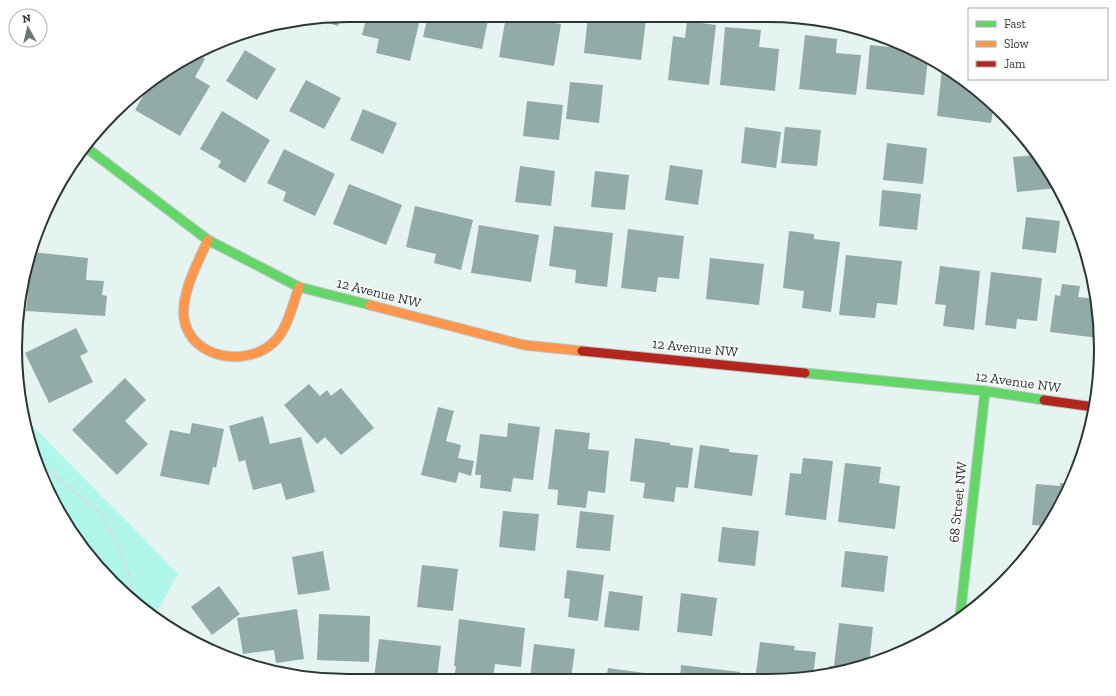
<svg xmlns="http://www.w3.org/2000/svg" width="1116" height="696" font-family="'Zilla Slab',serif">
  <style>
    .green { fill: #b0f6eb }
    .building { fill: #92aba8 }
    .lines { fill: none; stroke-linecap: round; stroke-linejoin: round }
    .fast-casing { stroke: #bac6c3; stroke-width: 11 }
    .slow-casing { stroke: #bac6c3; stroke-width: 11 }
    .jam-casing { stroke: #bac6c3; stroke-width: 11 }
    .path { stroke: #d7dbdb; stroke-width: 2.5; stroke-dasharray: 4 2; stroke-linecap: butt }
    .fast { stroke: #63d668; stroke-width: 9 }
    .slow { stroke: #ff974d; stroke-width: 9 }
    .jam { stroke: #b3261e; stroke-width: 9 }
    .labels { text-anchor: middle; dominant-baseline: central; stroke-width: 3; stroke-linejoin: round; paint-order: stroke }
    .street-label { font-size: 14px; fill: #2c3634; stroke: #fff }
    .rim { fill: none; stroke: #2c3634; stroke-width: 2 }
  </style>
  <rect width="100%" height="100%" fill="#e5f4f1"/>
  <path class="green" d="M25,418L178,574L154,617L145,612L71,533L26,434Z"/>
  <g class="building">
    <path d="M367,15H421L410,61L376,53L379,39L362,35Z"/>
    <path d="M428,15L489,16L482,49L423,37Z"/>
    <path d="M341,16L338,26L318,20Z"/>
    <path d="M506,16H541L540,21L561,24L554,66L499,57Z"/>
    <path d="M588,16L623,17L646,20L641,60L584,53Z"/>
    <path d="M687,21L716,25L709,85L668,80L673,36L685,38Z"/>
    <path d="M725,27L761,30L759,47L779,49L775,91L720,85Z"/>
    <path d="M805,35L837,39L836,53L861,55L856,95L799,89Z"/>
    <path d="M870,45L911,49L928,59L924,95L866,89Z"/>
    <path d="M245,50L276,69L257,100L226,81Z"/>
    <path d="M197,54L205,59L195,77L210,86L180,136L135,110L151,82L163,71Z"/>
    <path d="M942,68L971,84L994,105L991,123L937,116Z"/>
    <path d="M306,80L341,98L324,129L289,111Z"/>
    <path d="M570,82L603,85L599,123L566,119Z"/>
    <path d="M527,101L563,105L559,140L523,136Z"/>
    <path d="M363,109L397,123L383,154L350,140Z"/>
    <path d="M222,111L270,140L245,183L218,167L221,161L200,149Z"/>
    <path d="M745,127L781,132L776,168L741,163Z"/>
    <path d="M785,127L821,130L817,166L781,163Z"/>
    <path d="M887,143L927,148L923,184L883,180Z"/>
    <path d="M284,149L335,174L315,216L283,201L286,192L267,183Z"/>
    <path d="M1037,155L1056,181L1057,188L1017,192L1013,157Z"/>
    <path d="M670,165L703,170L698,205L665,200Z"/>
    <path d="M520,166L555,171L551,206L515,202Z"/>
    <path d="M595,171L629,175L625,210L591,207Z"/>
    <path d="M349,184L402,205L386,245L333,224Z"/>
    <path d="M882,190L921,194L917,230L879,226Z"/>
    <path d="M415,206L473,220L461,270L434,263L436,254L406,247Z"/>
    <path d="M1026,217L1060,221L1056,253L1022,249Z"/>
    <path d="M479,225L539,235L531,282L471,273Z"/>
    <path d="M554,226L613,233L607,287L575,283L576,270L549,266Z"/>
    <path d="M628,229L684,236L679,279L658,277L656,292L621,288Z"/>
    <path d="M789,231L814,234V239L840,242L831,312L802,308L804,291L783,288Z"/>
    <path d="M32,252L88,258L86,280L104,281L102,295L107,296L105,316L26,311Z"/>
    <path d="M846,255L902,261L897,305L877,303L875,318L839,315Z"/>
    <path d="M710,258L764,264L759,305L706,299Z"/>
    <path d="M940,266L980,271L974,330L943,326L946,305L935,304Z"/>
    <path d="M991,272L1042,278L1037,321L1017,319L1016,329L985,325Z"/>
    <path d="M1062,284L1080,286L1078,297L1097,299L1099,338L1050,332L1055,295L1060,296Z"/>
    <path d="M76,328L88,352L80,356L93,382L49,403L25,353Z"/>
    <path d="M125,378L146,400L125,421L148,444L117,475L72,430Z"/>
    <path d="M309,384L320,396L327,390L331,396L341,388L374,428L341,455L325,437L317,444L284,405Z"/>
    <path d="M438,407L454,411L446,441L461,445L458,458L474,461L471,476L459,472L456,483L421,475Z"/>
    <path d="M263,416L270,444L301,437L315,492L286,500L281,483L253,490L245,460L239,462L229,426Z"/>
    <path d="M192,423L224,429L216,468L213,467L209,485L160,476L170,430L190,434Z"/>
    <path d="M508,423L540,427L533,480L513,478L511,492L480,488L481,475H475L480,434L507,437Z"/>
    <path d="M555,429L590,433L588,449L609,451L605,493L588,491L586,508L557,505L558,490L548,489Z"/>
    <path d="M635,438L670,443V445L693,448L688,488L676,487L674,502L643,498L645,483L630,481Z"/>
    <path d="M700,445L729,449V452L758,455L752,496L694,488Z"/>
    <path d="M803,458L833,461L826,520L785,515L790,473L801,474Z"/>
    <path d="M845,463L881,467L879,483L900,486L895,529L838,522Z"/>
    <path d="M1060,483L1071,484L1067,495L1047,526L1032,525L1036,484L1060,486Z"/>
    <path d="M503,511L539,514L535,551L499,547Z"/>
    <path d="M580,511L614,515L610,551L576,548Z"/>
    <path d="M722,527L759,531L755,566L718,562Z"/>
    <path d="M323,551L330,590L298,595L292,557Z"/>
    <path d="M845,551L888,556L884,592L841,587Z"/>
    <path d="M422,565L458,569L453,611L417,607Z"/>
    <path d="M567,570L604,575L598,621L568,617L570,599L564,598Z"/>
    <path d="M219,586L240,614L212,635L191,607Z"/>
    <path d="M609,591L643,596L639,631L604,627Z"/>
    <path d="M681,593L717,598L712,636L677,632Z"/>
    <path d="M297,609L304,659L276,663L274,650L243,654L237,618Z"/>
    <path d="M319,614L370,616L369,662L317,660Z"/>
    <path d="M459,619L525,628L521,667L495,664L493,679H454L456,666H454Z"/>
    <path d="M839,623L873,627L869,664L854,670L829,674V666H834Z"/>
    <path d="M379,639L441,646L437,679L374,678Z"/>
    <path d="M760,642L795,646L794,650L816,652L813,676L790,680H755Z"/>
    <path d="M534,644L575,649L571,679H530Z"/>
    <path d="M681,665L740,672L739,680H680Z"/>
    <path d="M608,668L667,676L666,680L606,679Z"/>
  </g>
  <g class="lines">
    <defs>
      <g id="fast">
        <path d="M84,146L208,240L299,287L370,305"/>
        <path d="M805,373L985,391L1044,400"/>
        <path d="M960,617L985,391"/>
      </g>
      <g id="slow">
        <path d="M208,240C198,262 181,293 184,318C190,359 247,368 274,342C287,330 293,304 299,287"/>
        <path d="M370,305L524,345L582,351"/>
      </g>
      <g id="jam">
        <path d="M582,351L805,373"/>
        <path d="M1044,400L1094,407"/>
      </g>
    </defs>
    <use href="#fast" class="fast-casing"/>
    <use href="#slow" class="slow-casing"/>
    <use href="#jam" class="jam-casing"/>
    <path class="path" d="M40,463L101,514L119,548L130,577L132,598"/>
    <use href="#fast" class="fast"/>
    <use href="#slow" class="slow"/>
    <use href="#jam" class="jam"/>
  </g>
  <g class="labels">
    <g class="street-label">
      <text transform="translate(379 293) rotate(14)">12 Avenue NW</text>
      <text transform="translate(695 348) rotate(6)">12 Avenue NW</text>
      <text transform="translate(1018 382) rotate(8)">12 Avenue NW</text>
      <text transform="translate(958 502) rotate(-84)">68 Street NW</text>
    </g>
  </g>
  <path d="M0 0H1116V696H0ZM348 22H768A326 326 0 0 1 1094 348V348A326 326 0 0 1 768 674H348A326 326 0 0 1 22 348V348A326 326 0 0 1 348 22Z" fill="#fff" fill-rule="evenodd"/>
  <path class="rim" d="M348 22H768A326 326 0 0 1 1094 348V348A326 326 0 0 1 768 674H348A326 326 0 0 1 22 348V348A326 326 0 0 1 348 22Z"/>
  <rect x="968" y="8" width="140" height="72" fill="#ffffff" stroke="#abafae"/>
  <rect x="976" y="21" width="20" height="6" fill="#63d668" stroke="#abafae"/>
  <text x="1004" y="28" font-size="12" fill="#2c3634">Fast</text>
  <rect x="976" y="41" width="20" height="6" fill="#ff974d" stroke="#abafae"/>
  <text x="1004" y="48" font-size="12" fill="#2c3634">Slow</text>
  <rect x="976" y="61" width="20" height="6" fill="#b3261e" stroke="#abafae"/>
  <text x="1004" y="68" font-size="12" fill="#2c3634">Jam</text>
  <g transform="translate(28 28) rotate(352)"><circle r="19" fill="#ffffff" stroke="#abafae"/>
  <path d="M0-3L7 15L0 10L-7 15Z" fill="#6d7876"/>
  <text y="-6" font-size="11" font-weight="bold" text-anchor="middle" fill="#2c3634">N</text>
  </g>
</svg>
